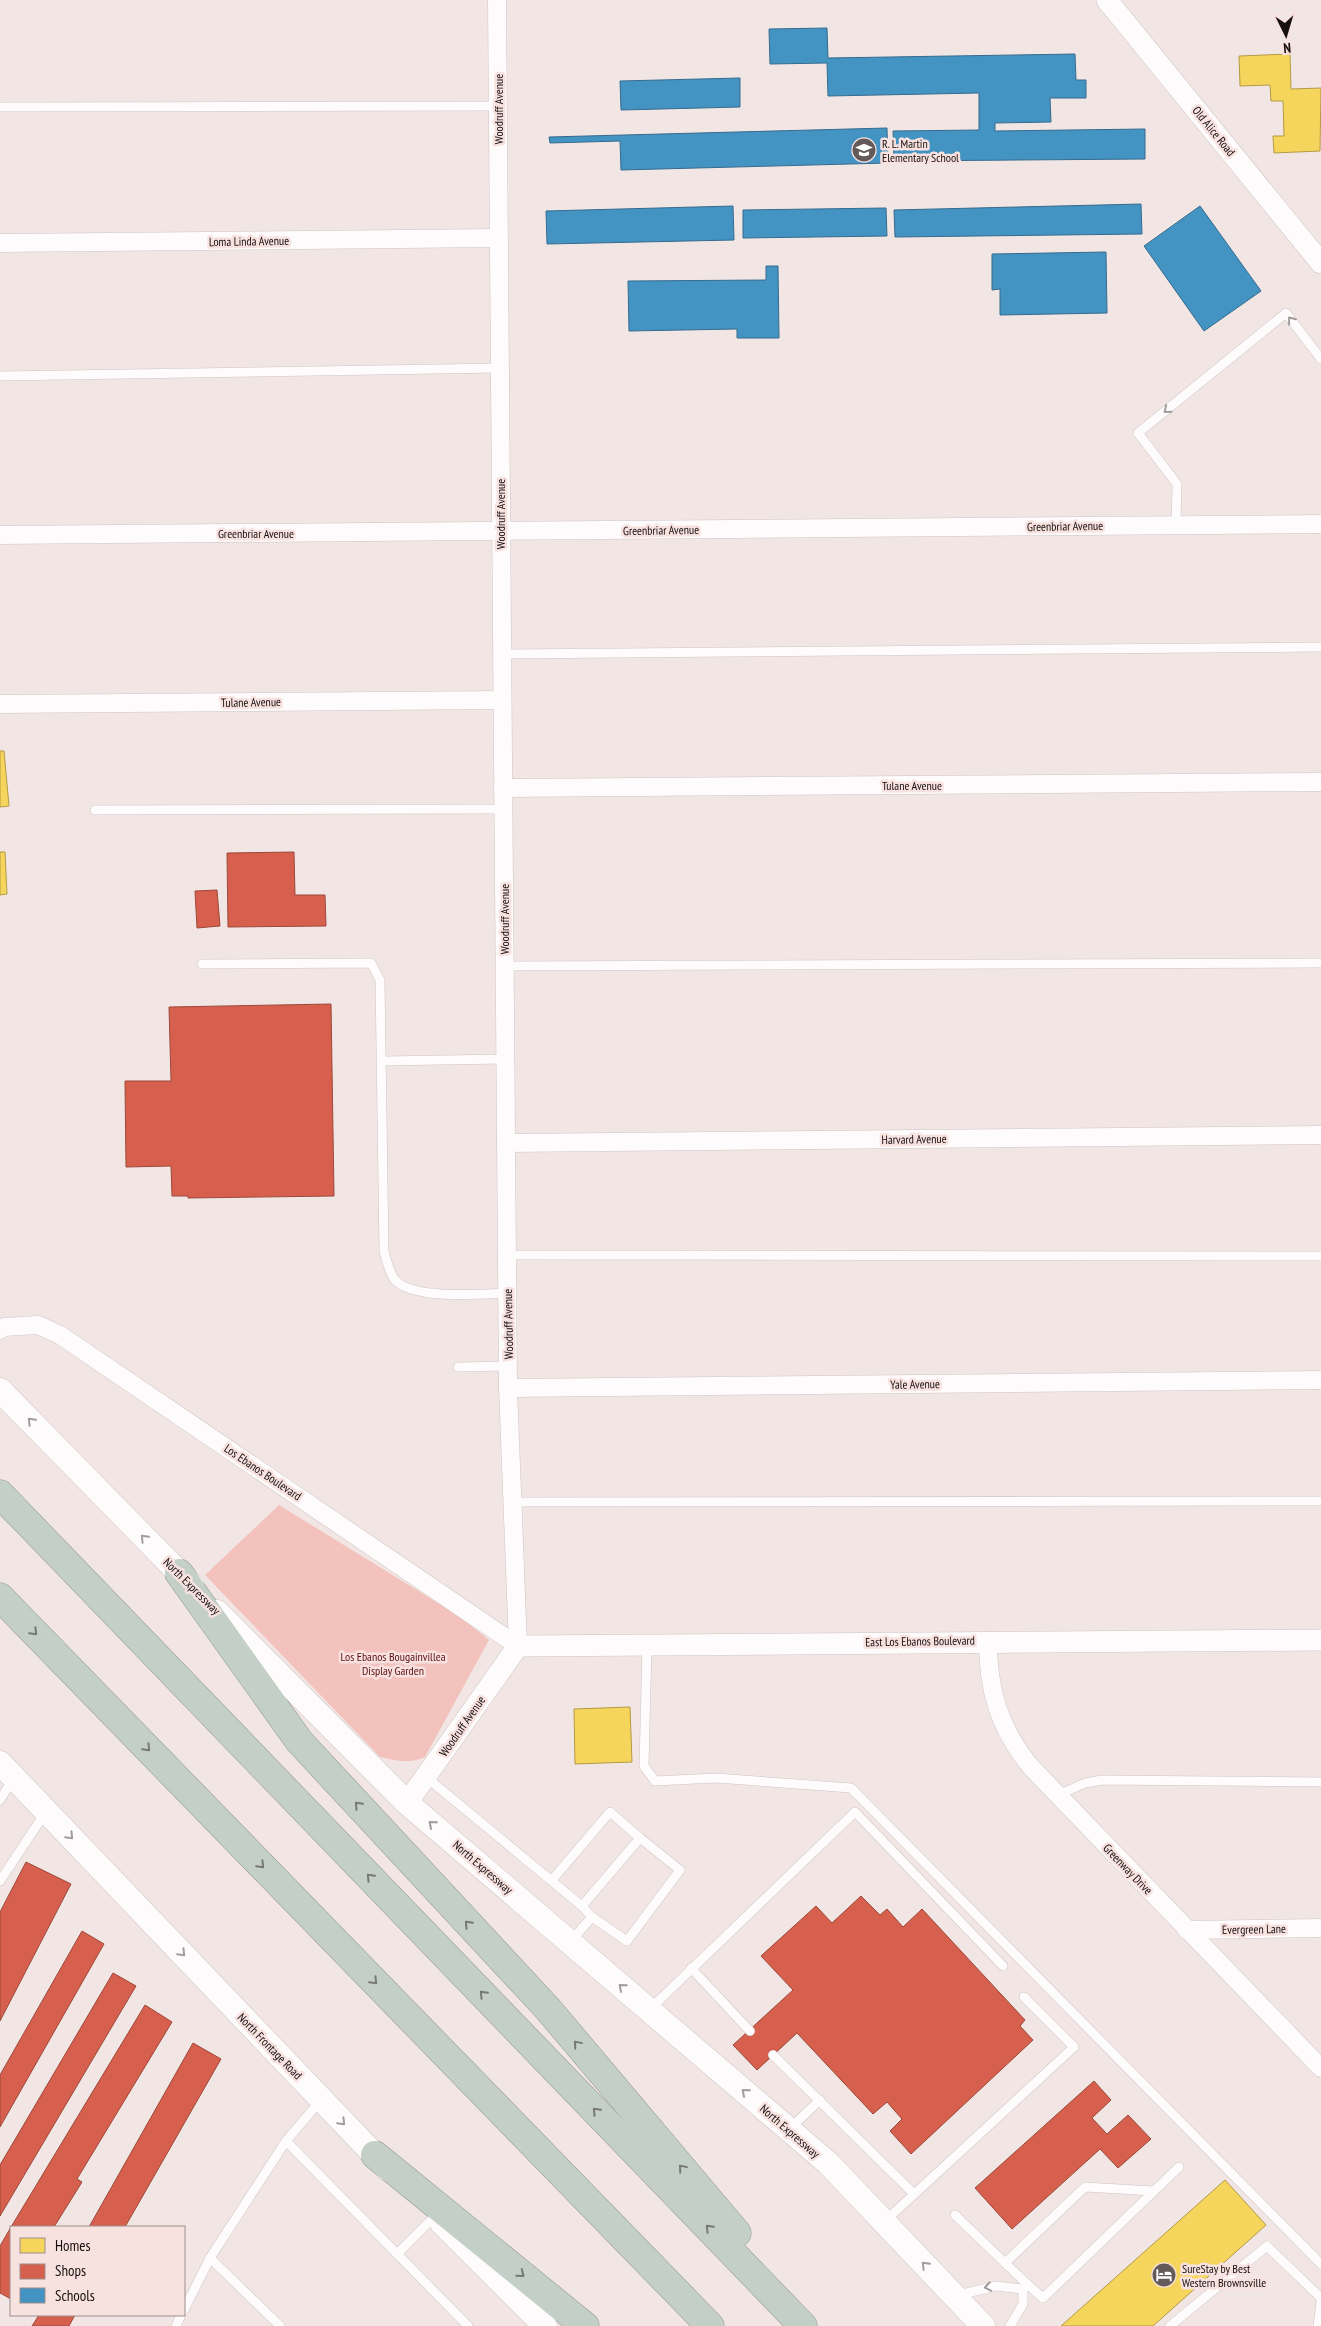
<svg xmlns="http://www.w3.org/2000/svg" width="1321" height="2326" font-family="'PT Sans Narrow',sans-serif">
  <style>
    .green { fill: #f3c2bd }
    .homes { fill: #f6d55c; stroke: #b39a45 }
    .shops { fill: #d6604d; stroke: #9c483a }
    .schools { fill: #4393c3; stroke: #366b8d }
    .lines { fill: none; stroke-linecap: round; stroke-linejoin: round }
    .service-casing { stroke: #cec5c3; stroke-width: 10 }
    .minor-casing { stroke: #cec5c3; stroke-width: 19 }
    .tertiary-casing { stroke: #cec5c3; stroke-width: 22 }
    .secondary-casing { stroke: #cec5c3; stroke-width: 25 }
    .motorway-casing { stroke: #90978f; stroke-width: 29 }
    .service { stroke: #fdfbfb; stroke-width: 9 }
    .minor { stroke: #fdfbfb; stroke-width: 18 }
    .tertiary { stroke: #fdfbfb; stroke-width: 21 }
    .secondary { stroke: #fdfbfb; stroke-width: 24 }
    .motorway { stroke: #c4cfc8; stroke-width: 28 }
    .oneway { stroke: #a19d9c }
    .oneway2 { stroke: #767974 }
    .labels { text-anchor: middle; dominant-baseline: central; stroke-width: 5; stroke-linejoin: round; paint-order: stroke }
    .street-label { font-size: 12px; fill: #160f0e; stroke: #f7e2e0 }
    .poi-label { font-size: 12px; fill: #160f0e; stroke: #f7e2e0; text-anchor: start }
    .park-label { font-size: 12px; fill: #5d0f10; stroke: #f7e2e0 }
  </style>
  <rect width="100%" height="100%" fill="#f2e6e5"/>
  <path class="green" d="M279,1505L459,1616L489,1640L425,1757C409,1764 397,1761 380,1757L205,1575Z"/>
  <g class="homes">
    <path d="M1290,54L1291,89L1321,88L1320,151L1274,153L1273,136H1284L1283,101H1271L1270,85L1240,86L1239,56Z"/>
    <path d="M0,751H4L9,806L0,807Z"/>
    <path d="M0,852H5L7,894L0,895Z"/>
    <path d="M630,1707L632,1762L575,1764L574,1709Z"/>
    <path d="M1225,2180L1266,2225L1153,2326H1061Z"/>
  </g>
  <g class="shops">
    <path d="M294,852L295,895H325L326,926L228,927L227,853Z"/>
    <path d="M217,890L220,926L197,928L195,891Z"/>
    <path d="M331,1004L334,1196L188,1198V1196H172L171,1166L126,1167L125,1081H171L169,1007Z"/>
    <path d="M26,1862L71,1884L0,2021V1912Z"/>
    <path d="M861,1896L880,1915L887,1909L903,1927L922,1909L1025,2020L1020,2026L1033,2040L911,2154L890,2131L902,2119L887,2102L873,2114L797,2033L757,2070L733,2045L793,1990L761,1956L816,1906L832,1923Z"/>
    <path d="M82,1931L104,1944L0,2127V2075Z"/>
    <path d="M113,1973L136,1986L0,2216V2165Z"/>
    <path d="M145,2005L172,2022L77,2179L82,2182L54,2227H11Z"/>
    <path d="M193,2043L221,2059L125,2227H89Z"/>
    <path d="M1094,2081L1111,2100L1092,2118L1107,2134L1128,2115L1151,2139L1118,2168L1100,2149L1012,2229L975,2188Z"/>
    <path d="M11,2227V2299L0,2293V2246Z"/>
    <path d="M39,2315H75L69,2326H32Z"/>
  </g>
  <g class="schools">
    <path d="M827,28L828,58L1075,54L1076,80H1086V98H1050L1051,122L995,123V131L1145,129V159L894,161L893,131L979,130V93L828,96L827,63L770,64L769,29Z"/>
    <path d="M740,78V107L621,110L620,81Z"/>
    <path d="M887,128L888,163L621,170L620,141L550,143L549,137Z"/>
    <path d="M1141,204L1142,234L895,237L894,210Z"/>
    <path d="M733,206L734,240L547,244L546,211Z"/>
    <path d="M1200,206L1261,291L1204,331L1144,246Z"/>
    <path d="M886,208L887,236L743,238V210Z"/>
    <path d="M1106,252L1107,313L1000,315V289L992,290V254Z"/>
    <path d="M766,266H778L779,338H737V329L629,331L628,281L766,280Z"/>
  </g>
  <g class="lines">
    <defs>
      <g id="service">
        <path d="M0,107L498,106"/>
        <path d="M0,376L499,368"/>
        <path d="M1176,525L1177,484L1138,433L1286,313L1321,359"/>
        <path d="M501,654L1321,647"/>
        <path d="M95,810L503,809"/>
        <path d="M202,964L371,963L380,980L384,1252C387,1260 389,1273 395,1280C413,1300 481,1294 507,1293"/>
        <path d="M504,966L1321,963"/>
        <path d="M382,1061L505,1059"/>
        <path d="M507,1255L1321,1256"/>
        <path d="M458,1367L508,1366"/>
        <path d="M513,1502L1321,1501"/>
        <path d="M647,1645L644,1766L655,1781L716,1778L851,1788L1321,2264"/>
        <path d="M426,1777L582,1906"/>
        <path d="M1058,1795L1085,1783L1102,1780L1321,1782"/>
        <path d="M0,1800L13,1779"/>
        <path d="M552,1880L610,1812L640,1838"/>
        <path d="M0,1881L45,1813"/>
        <path d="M570,1942L592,1917L627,1941L680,1870L640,1838L582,1906L592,1917"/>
        <path d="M691,1968L750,2031"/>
        <path d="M650,2009L855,1812L1003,1966"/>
        <path d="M773,2055L914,2194"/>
        <path d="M789,2129L820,2100"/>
        <path d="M286,2141L321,2100"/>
        <path d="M955,2215L1027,2284L1023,2289V2304L1010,2326"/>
        <path d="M884,2222L1074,2047L1024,1997"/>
        <path d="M397,2254L435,2216"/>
        <path d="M1005,2263L1085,2187L1154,2191"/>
        <path d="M1027,2284L1043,2298L1179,2167"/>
        <path d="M958,2295L996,2286L1023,2289"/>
        <path d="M184,2310L210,2258"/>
        <path d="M176,2326L181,2315"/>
        <path d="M280,2326L210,2258L286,2141L468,2326"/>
        <path d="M1170,2326L1267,2246L1321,2298"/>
        <path d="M1318,2326L1321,2302"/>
      </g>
      <g id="minor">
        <path d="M497,0L508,1388L518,1646"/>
        <path d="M0,243L498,238"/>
        <path d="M0,535L1321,524"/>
        <path d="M0,704L502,700"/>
        <path d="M503,788L1321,782"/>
        <path d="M506,1143L1321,1135"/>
        <path d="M0,1330L4,1327L38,1325L60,1335L518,1646"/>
        <path d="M508,1388L1321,1380"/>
        <path d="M988,1641C988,1691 999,1727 1030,1766L1321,2068"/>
        <path d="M1187,1930L1321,1928"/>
      </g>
      <g id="tertiary">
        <path d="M1107,0L1321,263"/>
        <path d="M407,1803L518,1646L1321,1640"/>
      </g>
      <g id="secondary">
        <path d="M0,1390L192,1586"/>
        <path d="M217,1612L407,1803L828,2163L983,2326"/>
        <path d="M0,1763L388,2169"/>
        <path d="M442,2223L545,2326"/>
      </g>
      <g id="motorway">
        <path d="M0,1494L803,2326"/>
        <path d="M179,1573L299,1741L548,2009L737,2233"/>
        <path d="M0,1597L710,2326"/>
        <path d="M375,2155L585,2326"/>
      </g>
    </defs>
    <use href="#service" class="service-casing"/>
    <use href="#minor" class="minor-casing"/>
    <use href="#tertiary" class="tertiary-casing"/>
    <use href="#secondary" class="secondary-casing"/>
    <use href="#motorway" class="motorway-casing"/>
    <use href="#service" class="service"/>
    <use href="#minor" class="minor"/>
    <use href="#tertiary" class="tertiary"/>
    <use href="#secondary" class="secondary"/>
    <use href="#motorway" class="motorway"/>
  </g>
  <defs><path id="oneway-chevron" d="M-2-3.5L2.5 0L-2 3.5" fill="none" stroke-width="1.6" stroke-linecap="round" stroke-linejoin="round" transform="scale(1.25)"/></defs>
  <g class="oneway">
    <use href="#oneway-chevron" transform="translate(1291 320) rotate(-128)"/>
    <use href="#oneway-chevron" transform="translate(1167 410) rotate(141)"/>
    <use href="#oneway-chevron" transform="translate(31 1421) rotate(-134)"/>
    <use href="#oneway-chevron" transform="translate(144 1538) rotate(-134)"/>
    <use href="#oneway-chevron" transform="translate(432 1824) rotate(-139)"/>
    <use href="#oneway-chevron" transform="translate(70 1836) rotate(46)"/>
    <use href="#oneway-chevron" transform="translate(182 1953) rotate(46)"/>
    <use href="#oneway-chevron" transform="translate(622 1987) rotate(-139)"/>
    <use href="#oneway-chevron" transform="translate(745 2092) rotate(-139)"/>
    <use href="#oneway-chevron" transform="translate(342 2122) rotate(46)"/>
    <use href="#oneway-chevron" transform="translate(925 2265) rotate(-134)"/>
    <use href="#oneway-chevron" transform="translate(988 2287) rotate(170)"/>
  </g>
  <g class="oneway2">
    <use href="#oneway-chevron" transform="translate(34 1632) rotate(46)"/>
    <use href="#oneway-chevron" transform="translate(147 1748) rotate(46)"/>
    <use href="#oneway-chevron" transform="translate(358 1805) rotate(-133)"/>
    <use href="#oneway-chevron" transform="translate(261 1865) rotate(46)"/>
    <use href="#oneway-chevron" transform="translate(370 1877) rotate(-134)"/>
    <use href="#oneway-chevron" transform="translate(468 1924) rotate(-133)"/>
    <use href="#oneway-chevron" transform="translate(374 1981) rotate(46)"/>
    <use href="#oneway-chevron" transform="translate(483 1994) rotate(-134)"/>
    <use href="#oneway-chevron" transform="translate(577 2044) rotate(-130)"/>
    <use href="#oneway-chevron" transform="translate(596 2111) rotate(-134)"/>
    <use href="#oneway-chevron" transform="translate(682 2168) rotate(-130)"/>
    <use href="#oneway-chevron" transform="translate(709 2228) rotate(-134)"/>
    <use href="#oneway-chevron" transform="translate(521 2274) rotate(39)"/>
  </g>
  <defs>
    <symbol id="school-disc" viewBox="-11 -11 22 22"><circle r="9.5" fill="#635a59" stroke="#f7e2e0"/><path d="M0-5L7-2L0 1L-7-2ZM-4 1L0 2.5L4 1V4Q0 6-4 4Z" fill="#fff"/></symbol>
    <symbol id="hotel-disc" viewBox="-11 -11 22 22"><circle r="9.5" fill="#635a59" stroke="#f7e2e0"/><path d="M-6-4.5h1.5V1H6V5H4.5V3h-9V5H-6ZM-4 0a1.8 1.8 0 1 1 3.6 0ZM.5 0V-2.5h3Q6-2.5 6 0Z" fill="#fff"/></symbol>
  </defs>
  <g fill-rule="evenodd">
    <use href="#school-disc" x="850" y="136" width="28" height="28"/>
    <use href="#hotel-disc" x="1150" y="2261" width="28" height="28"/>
  </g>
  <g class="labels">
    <g class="street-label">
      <text transform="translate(498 109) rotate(-90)">Woodruff Avenue</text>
      <text transform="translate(1214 131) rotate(51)">Old Alice Road</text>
      <text transform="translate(249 241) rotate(-1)">Loma Linda Avenue</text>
      <text transform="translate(500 514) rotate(-90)">Woodruff Avenue</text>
      <text transform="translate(1065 526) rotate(-1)">Greenbriar Avenue</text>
      <text transform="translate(661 530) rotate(-1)">Greenbriar Avenue</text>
      <text x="256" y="533">Greenbriar Avenue</text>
      <text transform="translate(251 702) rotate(-1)">Tulane Avenue</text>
      <text x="912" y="785">Tulane Avenue</text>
      <text transform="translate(504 919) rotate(-90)">Woodruff Avenue</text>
      <text transform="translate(914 1139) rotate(-1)">Harvard Avenue</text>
      <text transform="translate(508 1324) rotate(-91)">Woodruff Avenue</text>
      <text transform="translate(915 1384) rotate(-1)">Yale Avenue</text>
      <text transform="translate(263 1472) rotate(34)">Los Ebanos Boulevard</text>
      <text transform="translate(192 1586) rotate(45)">North Expressway</text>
      <text transform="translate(920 1641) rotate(-1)">East Los Ebanos Boulevard</text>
      <text transform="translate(462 1726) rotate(-55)">Woodruff Avenue</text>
      <text transform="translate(483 1867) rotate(41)">North Expressway</text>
      <text transform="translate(1128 1869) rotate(46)">Greenway Drive</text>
      <text transform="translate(1254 1929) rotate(-1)">Evergreen Lane</text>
      <text transform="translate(270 2046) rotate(46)">North Frontage Road</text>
      <text transform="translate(790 2131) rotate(41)">North Expressway</text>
    </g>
    <g class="poi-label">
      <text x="882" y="143">R. L. Martin<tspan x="882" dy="14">Elementary School</tspan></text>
      <text x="1182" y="2268">SureStay by Best<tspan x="1182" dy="14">Western Brownsville</tspan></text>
    </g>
    <g class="park-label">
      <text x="393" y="1656">Los Ebanos Bougainvillea<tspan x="393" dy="14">Display Garden</tspan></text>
    </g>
  </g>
  <rect x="10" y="2226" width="175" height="90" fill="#f7e2e0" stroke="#9d8e8c"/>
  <rect x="20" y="2238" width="25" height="15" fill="#f6d55c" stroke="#9d8e8c"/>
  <text x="55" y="2251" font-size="15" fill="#160f0e">Homes</text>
  <rect x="20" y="2264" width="25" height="15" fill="#d6604d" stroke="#9d8e8c"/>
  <text x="55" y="2276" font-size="15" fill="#160f0e">Shops</text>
  <rect x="20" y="2288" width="25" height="15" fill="#4393c3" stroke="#9d8e8c"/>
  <text x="55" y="2301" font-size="15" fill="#160f0e">Schools</text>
  <g transform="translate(1286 35) rotate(175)" stroke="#f7e2e0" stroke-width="4" paint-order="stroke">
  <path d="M0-4L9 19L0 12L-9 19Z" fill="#160f0e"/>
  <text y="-8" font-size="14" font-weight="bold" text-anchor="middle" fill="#160f0e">N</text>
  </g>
</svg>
